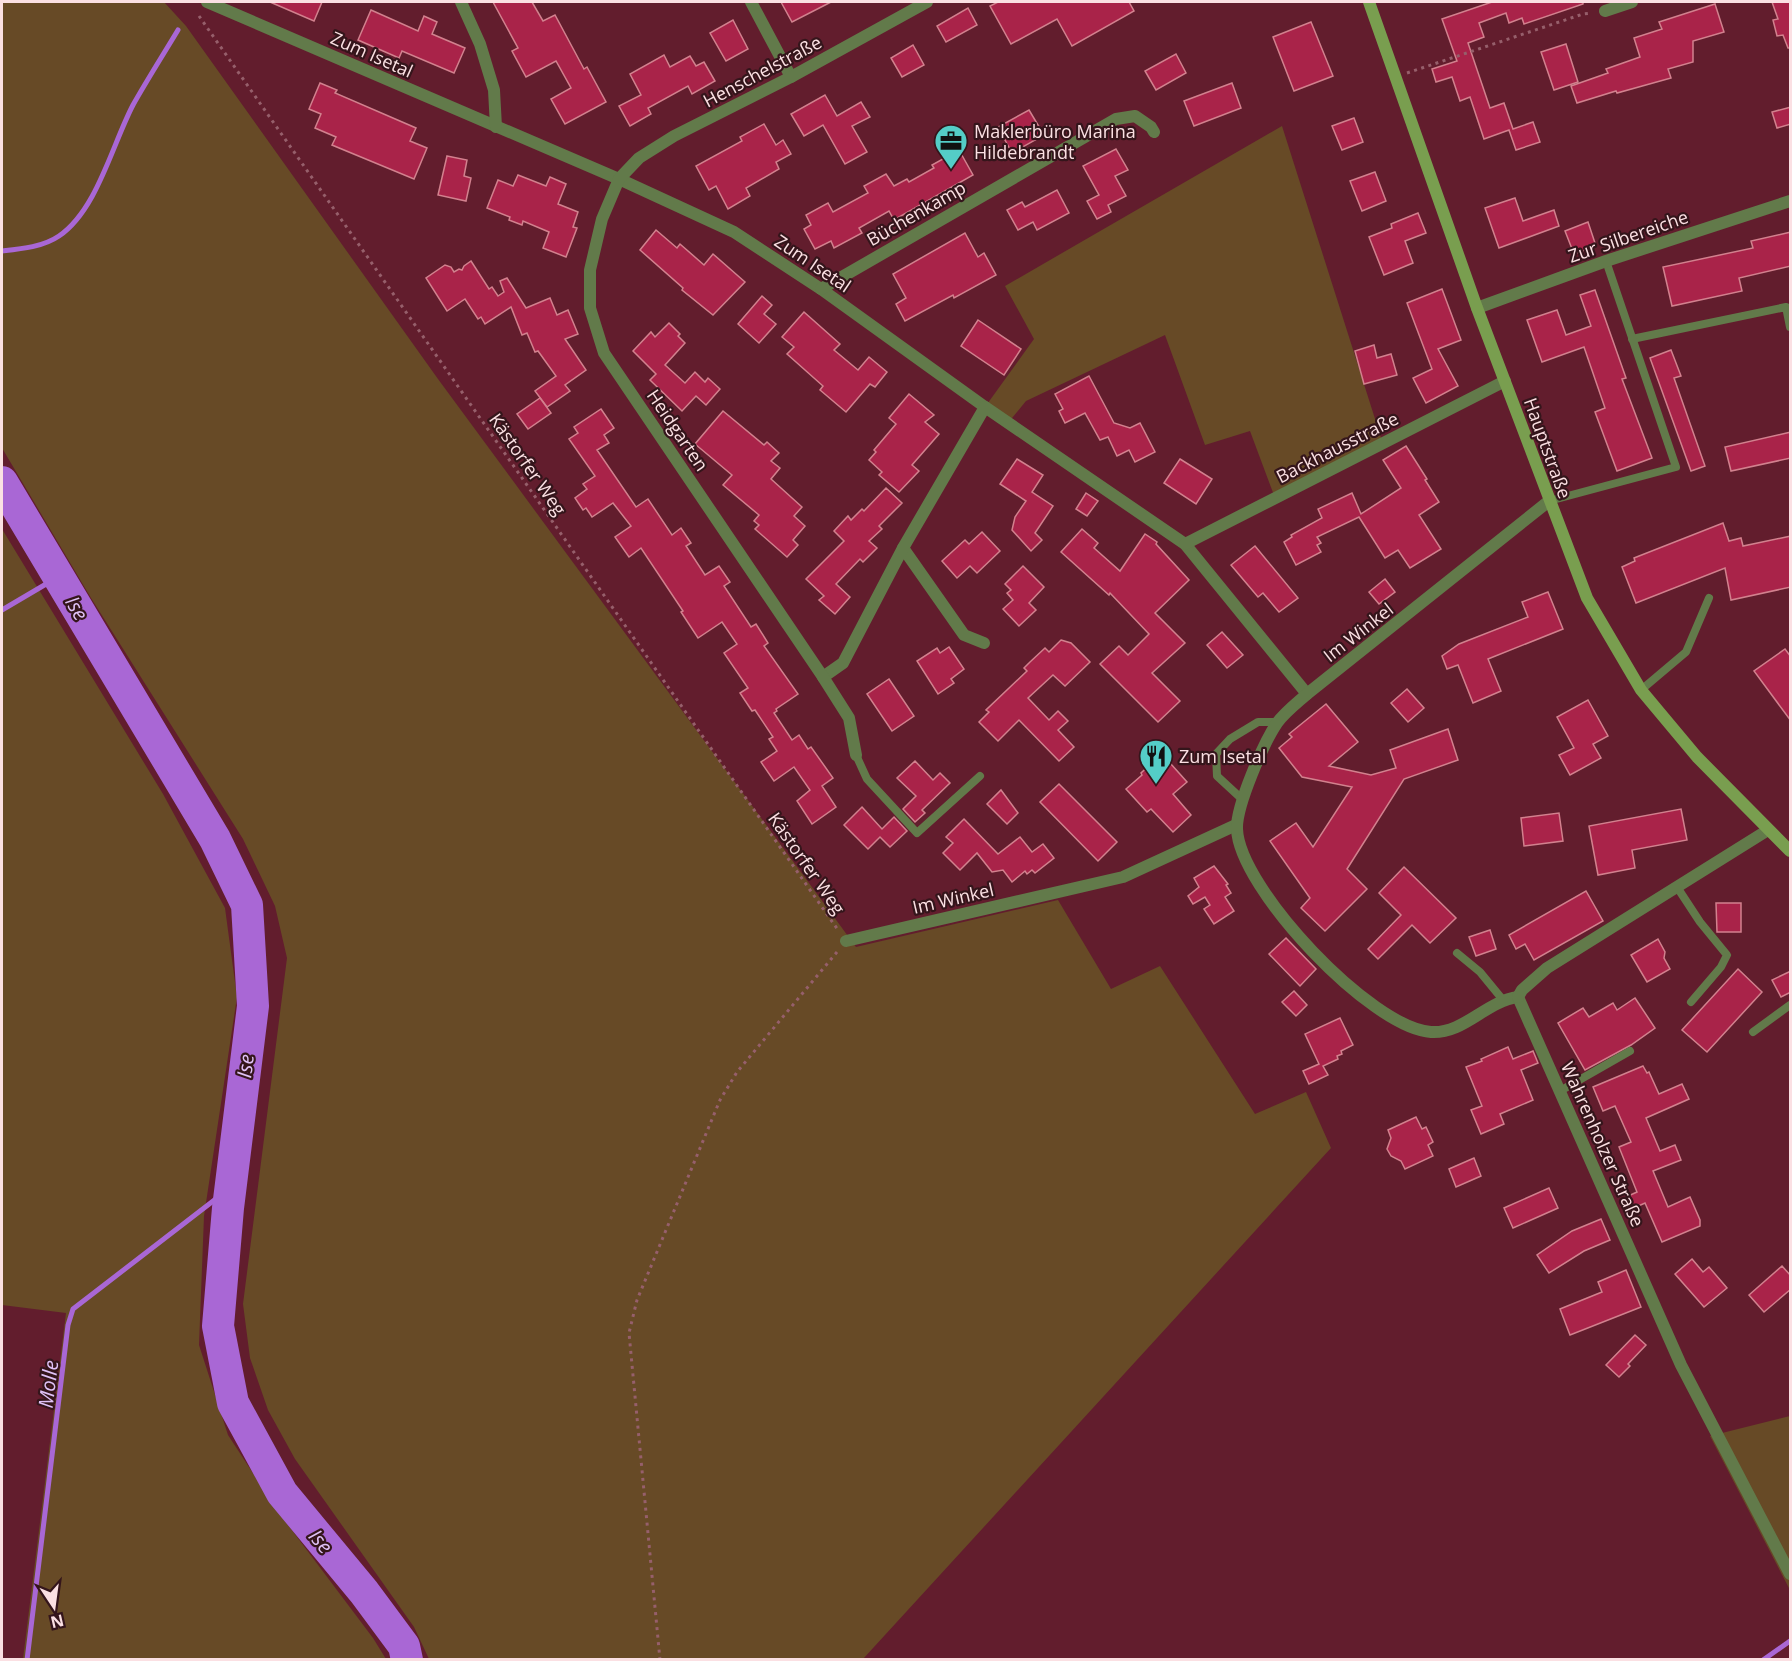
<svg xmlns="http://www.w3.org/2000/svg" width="1792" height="1661" font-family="'Open Sans',sans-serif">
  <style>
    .green { fill: #674a26 }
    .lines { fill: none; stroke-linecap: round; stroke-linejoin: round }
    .stream { stroke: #a967d5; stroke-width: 5 }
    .river { stroke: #a967d5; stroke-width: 32 }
    .building { fill: #a92349; stroke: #d2818e; stroke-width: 1.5 }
    .path { stroke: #965f6b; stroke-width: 3; stroke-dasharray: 3 4.5; stroke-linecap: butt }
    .lane { stroke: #627a4a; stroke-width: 8 }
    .street { stroke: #627a4a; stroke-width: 12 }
    .secondary { stroke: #799e4f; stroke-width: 12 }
    .labels { text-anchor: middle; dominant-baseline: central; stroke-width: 4.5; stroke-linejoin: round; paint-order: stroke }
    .street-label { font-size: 18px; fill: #fbe0e3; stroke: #34151b }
    .poi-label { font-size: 18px; fill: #fbe0e3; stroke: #34151b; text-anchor: start }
    .water-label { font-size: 20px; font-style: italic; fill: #e0c2f7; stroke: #34151b }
  </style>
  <rect width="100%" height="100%" fill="#621d2d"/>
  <g class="green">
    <path d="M2,2H164L186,26L438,379L856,947L1058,900L1111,989L1160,966L1255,1114L1306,1092L1331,1148L863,1659H429L414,1627L295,1459L268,1410L250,1358L243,1304L287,958L275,906L243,839L91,598L2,448Z"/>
    <path d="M1282,126L1383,444L1275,498L1250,431L1205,445L1165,335L1026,401L1008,423L985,407L1034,339L1005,286Z"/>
    <path d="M2,529L163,794L225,908L237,997L204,1216L199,1345L228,1435L279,1513L373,1638L386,1659H23L66,1313L2,1305Z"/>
    <path d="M1790,1416V1590L1710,1436Z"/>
  </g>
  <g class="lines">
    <g class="stream">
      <path d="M2,251C21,249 43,247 59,236C97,210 112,145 133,105C147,80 163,55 178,30"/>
      <path d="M2,610L58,577"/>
      <path d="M27,1660L68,1325L73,1309L230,1188"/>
      <path d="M1763,1660L1790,1641"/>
    </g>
    <path class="river" d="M2,482L215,839L247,905L253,1006L228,1208L218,1326L233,1403L282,1493L364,1592L404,1646L407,1660"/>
  </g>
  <g class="building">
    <path d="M270,2H322L314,21Z"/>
    <path d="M493,2H532L543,21L555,15L584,69L587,67L606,102L565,124L551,99L571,88L556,61L526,77L512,51L518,48Z"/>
    <path d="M781,2H831L792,22Z"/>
    <path d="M998,2H1129L1134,11L1072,46L1057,19L1011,44L990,6Z"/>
    <path d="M1492,2H1583V4L1524,24L1522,18L1509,23L1506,13L1479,23L1484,37L1468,43L1490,108L1504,103L1513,129L1533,122L1540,142L1516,150L1509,130L1484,139L1470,97L1460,101L1452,77L1436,82L1432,69L1457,61L1442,19Z"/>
    <path d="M1772,2H1791V48H1788L1783,35L1777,36L1773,20L1778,19Z"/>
    <path d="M1715,4L1724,32L1693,41V62L1668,69L1671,78L1617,93L1616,91L1577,103L1571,86L1608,73L1606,69L1640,57L1634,38L1662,29L1659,22Z"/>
    <path d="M968,8L977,25L946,42L937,26Z"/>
    <path d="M371,10L418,31L424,16L437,22L432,34L465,48L454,73L402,51L399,58L358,40Z"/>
    <path d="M733,20L748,49L726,61L710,33Z"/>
    <path d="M1311,22L1333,76L1294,91L1273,37Z"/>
    <path d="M1566,44L1578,82L1554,90L1541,52Z"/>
    <path d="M913,45L924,65L902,77L891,58Z"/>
    <path d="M1176,54L1186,73L1156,90L1145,71Z"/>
    <path d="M664,55L670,67L690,56L696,66L704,62L715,81L692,94L688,86L648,108L651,114L630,126L619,106L641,95L630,74Z"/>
    <path d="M320,83L337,90L335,93L416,128L410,141L427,148L414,179L332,145L336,137L315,128L321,114L309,109Z"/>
    <path d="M1232,83L1241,108L1194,126L1184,101Z"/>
    <path d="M825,95L837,116L861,102L870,117L852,126L867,152L845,164L823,125L804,136L791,114Z"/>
    <path d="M1791,107V124L1777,128L1772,112Z"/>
    <path d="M1029,110L1044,135L1012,153L998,127Z"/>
    <path d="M1354,118L1363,142L1342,150L1332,126Z"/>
    <path d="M764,124L776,145L783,140L791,154L776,162L779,169L746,188L750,196L728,209L716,186L709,190L696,166L742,141L740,137Z"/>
    <path d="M1116,149L1128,170L1115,176L1126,196L1108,205L1111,212L1097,219L1087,201L1099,195L1083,166Z"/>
    <path d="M959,150L973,175L894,220L889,211L859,228L862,233L834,248L831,241L815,249L804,229L811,225L806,215L828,203L833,212L868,193L864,186L886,174L894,186L907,179L909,182L934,168L932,165Z"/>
    <path d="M447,156L467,160L464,176L471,178L466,201L438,195Z"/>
    <path d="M1375,172L1386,201L1362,211L1350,181Z"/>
    <path d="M518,175L546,186L550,177L566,184L558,204L578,212L573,227L577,228L566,257L543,248L549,232L523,221L522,225L509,220L510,217L487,208L498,180L513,186Z"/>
    <path d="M1057,190L1069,213L1037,230L1033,222L1018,230L1007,210L1022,202L1025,207Z"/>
    <path d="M1515,198L1523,221L1554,210L1559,226L1499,248L1485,208Z"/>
    <path d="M1418,213L1426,233L1405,241L1413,263L1384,275L1369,237L1392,228L1391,224Z"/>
    <path d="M1588,222L1596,246L1574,254L1565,231Z"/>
    <path d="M656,230L677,248L680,244L704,265L713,254L745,282L713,315L682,290L683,288L640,250Z"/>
    <path d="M1791,232V266L1739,278L1742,291L1672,306L1663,267L1753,248L1751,241Z"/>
    <path d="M965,233L978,257L984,253L996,275L954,298L953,295L905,321L896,304L906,298L893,274Z"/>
    <path d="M471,261L489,289L492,287L498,296L504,292L500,281L507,278L526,308L550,298L557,315L568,310L578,334L565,339L586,370L565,385L570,391L547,407L535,391L556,376L538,351L535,352L527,333L522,335L511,307L485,324L481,317L478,319L465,299L447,311L426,278L445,265L451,267L454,272L459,269L462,270L464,266Z"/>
    <path d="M1442,289L1461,340L1438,349L1458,386L1426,403L1413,378L1432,369L1407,303Z"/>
    <path d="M1595,290L1626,378L1622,379L1652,458L1617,471L1595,412L1605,408L1584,347L1542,362L1527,320L1557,310L1566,335L1591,326L1580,295Z"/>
    <path d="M762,296L772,305L764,314L776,324L759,343L738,324Z"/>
    <path d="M804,312L840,344L834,350L858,370L869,357L887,372L875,387L870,384L846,412L820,390L823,386L787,354L794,347L782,337Z"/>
    <path d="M978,320L1021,349L1004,375L961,346Z"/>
    <path d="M669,323L680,334L678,336L685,343L665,365L685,383L695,372L705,382L708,378L720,389L706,405L696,396L682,411L650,380L656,374L633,351L651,332L655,337Z"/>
    <path d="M1374,345L1377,358L1391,354L1397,375L1364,384L1355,351Z"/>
    <path d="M1671,350L1681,376L1674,378L1705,466L1691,471L1650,358Z"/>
    <path d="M1089,376L1114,423L1130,428L1140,423L1155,452L1135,462L1129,450L1117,456L1108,437L1100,440L1085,413L1065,423L1059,411L1063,409L1055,394Z"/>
    <path d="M909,394L934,415L925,422L939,434L912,465L919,471L899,492L879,475L882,472L869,460L876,452L874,450L896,424L889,418Z"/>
    <path d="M540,398L551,413L528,429L517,414Z"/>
    <path d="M601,409L614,428L604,435L609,443L597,450L636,507L648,499L672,535L681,528L691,543L686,546L705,575L719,566L730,582L724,586L751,627L756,624L768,643L764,646L798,694L776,709L777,711L774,713L792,740L799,735L808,749L811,747L833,778L822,786L836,807L812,824L797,801L810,790L794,767L774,781L761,762L777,751L769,739L773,737L755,710L752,711L740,693L748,688L724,653L737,644L722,622L698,638L681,612L683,611L641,548L629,557L615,537L631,526L613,503L592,517L586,508L583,510L575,498L587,489L583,484L595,476L569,439L578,433L574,427Z"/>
    <path d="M723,411L764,445L767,442L779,453L771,461L780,468L771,479L802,507L794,516L805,526L793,540L798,545L787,557L755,529L759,525L754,521L759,515L723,485L732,475L695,444Z"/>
    <path d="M1791,432V458L1731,471L1725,447Z"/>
    <path d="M1406,446L1427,479L1425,480L1439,502L1419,515L1441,549L1410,568L1398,550L1385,558L1359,517L1317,537L1321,543L1317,545L1321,552L1296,565L1284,542L1292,537L1291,535L1322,518L1318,509L1352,493L1361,514L1401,488L1383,460Z"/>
    <path d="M1017,459L1043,475L1032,492L1053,506L1035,533L1042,540L1031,551L1012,530L1015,517L1026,501L1000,484Z"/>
    <path d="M1180,459L1212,479L1196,504L1164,483Z"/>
    <path d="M886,488L902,503L879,526L882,529L869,541L877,548L863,562L860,559L836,584L850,597L835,614L819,600L824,596L806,579L844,541L834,531L848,516L851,520L862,509L864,511Z"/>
    <path d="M1086,493L1098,501L1087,516L1076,509Z"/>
    <path d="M1723,523L1729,541L1741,538L1743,546L1791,536V587L1731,600L1725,568L1636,603L1622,567L1635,561L1634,558Z"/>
    <path d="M1082,529L1098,543L1094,548L1120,571L1145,534L1157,542L1156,544L1189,580L1155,613L1185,643L1152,673L1180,701L1158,722L1100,664L1119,646L1128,655L1149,634L1110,593L1109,595L1061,552Z"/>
    <path d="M982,532L1000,551L977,573L970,566L957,578L942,561L965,540L969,544Z"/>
    <path d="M1255,546L1298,598L1279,612L1263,593L1258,597L1231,565Z"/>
    <path d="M1023,566L1044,587L1029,603L1036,610L1019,626L1003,609L1013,600L1007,593L1011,590L1005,584Z"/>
    <path d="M1385,579L1395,592L1379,604L1369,592Z"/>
    <path d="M1548,592L1563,629L1488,659L1501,691L1473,703L1458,665L1447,669L1442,656L1459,644L1528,617L1522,602Z"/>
    <path d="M1222,632L1243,655L1227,668L1207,645Z"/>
    <path d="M1061,640L1071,643L1090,662L1065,686L1053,675L1028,698L1049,720L1058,711L1068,721L1058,730L1074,747L1059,761L1019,720L998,741L979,722L989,712L986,710L1027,671L1024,668L1030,662L1045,648L1049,652Z"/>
    <path d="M949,647L964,669L951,679L954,683L938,694L917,661L937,648L940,653Z"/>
    <path d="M1785,649L1791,657V721L1754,671Z"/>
    <path d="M889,679L914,716L892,731L867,694Z"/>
    <path d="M1407,689L1424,708L1408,722L1391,703Z"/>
    <path d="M1588,700L1608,736L1593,744L1601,758L1570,775L1559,755L1574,748L1557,717Z"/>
    <path d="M1326,704L1358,742L1329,766L1371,775L1396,768L1390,750L1448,729L1458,760L1404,779L1347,869L1367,889L1325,931L1301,908L1310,898L1270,841L1296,823L1313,847L1352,787L1302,777L1279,748L1292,737L1289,734Z"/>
    <path d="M1162,754L1187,782L1173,794L1191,815L1173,832L1151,809L1147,812L1126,789L1142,775L1141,773Z"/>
    <path d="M915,761L933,780L940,773L950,783L922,810L925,813L915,822L903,809L916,796L897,778Z"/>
    <path d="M1059,784L1117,842L1098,861L1040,802Z"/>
    <path d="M1001,790L1018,813L1007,824L987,804Z"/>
    <path d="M862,807L882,829L894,817L907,831L890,847L880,837L868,849L844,825Z"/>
    <path d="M1681,809L1687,840L1632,850L1635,868L1598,875L1589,826Z"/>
    <path d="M1559,813L1563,841L1524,846L1521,818Z"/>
    <path d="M964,819L998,854L1020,837L1032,852L1043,844L1054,858L1035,873L1032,870L1027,874L1025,871L1012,882L1003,870L992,872L977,853L960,870L943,853L953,843L946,837Z"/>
    <path d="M1214,866L1228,884L1226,885L1231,893L1225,897L1234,911L1214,924L1204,909L1210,905L1205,897L1193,904L1188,896L1199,887L1194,878Z"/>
    <path d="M1404,867L1456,918L1430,943L1412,925L1378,959L1368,949L1401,915L1379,893Z"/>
    <path d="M1586,891L1603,921L1534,960L1525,944L1516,949L1509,935Z"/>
    <path d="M1716,903H1741V932H1717Z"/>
    <path d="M1490,930L1496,949L1476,956L1469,937Z"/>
    <path d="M1286,938L1316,969L1300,986L1269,954Z"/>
    <path d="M1658,939L1665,952L1664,958L1670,969L1647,982L1631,955Z"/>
    <path d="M1738,969L1762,992L1707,1052L1682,1030Z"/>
    <path d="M1791,971V992L1781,997L1772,980Z"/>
    <path d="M1294,991L1307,1005L1296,1016L1282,1002Z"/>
    <path d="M1635,998L1655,1028L1631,1045L1585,1070L1558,1023L1583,1008L1589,1017L1613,1003L1617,1010Z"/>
    <path d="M1340,1018L1353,1045L1341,1051L1342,1054L1337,1056L1338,1059L1323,1066L1328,1075L1309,1084L1303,1071L1319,1064L1305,1034Z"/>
    <path d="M1508,1047L1513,1059L1533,1051L1538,1063L1521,1070L1533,1100L1500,1114L1504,1124L1481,1134L1471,1110L1482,1106L1466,1067L1482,1061L1481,1059Z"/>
    <path d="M1643,1066L1647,1073L1649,1072L1659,1094L1682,1084L1689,1099L1646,1118L1660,1151L1675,1145L1681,1160L1653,1171L1668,1207L1690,1197L1700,1220V1226L1662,1242L1645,1203L1634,1208L1628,1196L1637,1192L1619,1147L1631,1142L1615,1106L1603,1111L1593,1087Z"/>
    <path d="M1416,1117L1422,1129L1426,1127L1433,1142L1428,1145L1433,1156L1405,1169L1401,1161L1391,1156L1387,1149L1391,1138L1388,1130Z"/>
    <path d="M1474,1158L1481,1176L1456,1187L1449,1169Z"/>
    <path d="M1549,1188L1558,1208L1513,1228L1504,1208Z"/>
    <path d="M1601,1219L1610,1240L1584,1251L1549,1273L1537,1255L1572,1231Z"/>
    <path d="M1692,1259L1703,1272L1709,1267L1727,1288L1704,1307L1675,1274Z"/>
    <path d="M1782,1266L1791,1276V1289L1764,1312L1749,1295Z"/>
    <path d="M1626,1270L1641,1307L1570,1335L1560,1309L1602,1292L1598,1282Z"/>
    <path d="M1635,1335L1646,1345L1628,1364L1630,1366L1619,1377L1606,1365Z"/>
  </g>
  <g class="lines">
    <g class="path">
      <path d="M199,16L838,930"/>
      <path d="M1407,73L1583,14L1592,13"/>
      <path d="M660,1660L629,1333L637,1300L720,1100L737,1072L837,952"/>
    </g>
    <g class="lane">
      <path d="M1632,339L1786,307L1790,327"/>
      <path d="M1549,501L1676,467L1606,261"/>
      <path d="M1641,690L1686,652L1709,598"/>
      <path d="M856,755L867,779L917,833L980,776"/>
      <path d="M1243,800L1217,776L1216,754L1230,739L1258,722H1278"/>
      <path d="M1677,887L1700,922L1727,955L1721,967L1691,1002"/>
      <path d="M1457,953L1480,972L1503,1000"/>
      <path d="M1753,1032L1790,1005"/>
      <path d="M1560,1091L1630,1051"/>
    </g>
    <g class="street">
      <path d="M207,2L619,179L734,232L821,289L985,407L1185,544L1307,694"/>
      <path d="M461,2L480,44L494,90L496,127"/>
      <path d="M751,2L791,77"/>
      <path d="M1605,11L1632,2"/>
      <path d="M821,289L1116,119L1135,116L1151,127L1154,132"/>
      <path d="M1477,308L1606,261L1790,201"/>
      <path d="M1185,544L1505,381"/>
      <path d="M903,548L964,635L984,643"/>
      <path d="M823,677L843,663L903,548L985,407"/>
      <path d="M856,755L849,718L823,677L604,353L590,308V270L602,219L619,179L639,158L674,136L791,77L927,2"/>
      <path d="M846,941L1123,877L1236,825"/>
      <path d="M1518,997C1486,1001 1464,1034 1431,1032C1371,1028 1239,888 1237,829C1236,806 1264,742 1277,723C1285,712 1297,703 1307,694L1549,501"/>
      <path d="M1518,997L1681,1365L1790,1574"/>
      <path d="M1518,997L1522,990L1547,968L1768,830"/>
    </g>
    <path class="secondary" d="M1369,2L1477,308L1587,598L1641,690L1697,757L1790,851"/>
  </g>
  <defs>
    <symbol id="office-pin" viewBox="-11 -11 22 30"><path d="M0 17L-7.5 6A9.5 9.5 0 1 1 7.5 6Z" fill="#54cdc7" stroke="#34151b"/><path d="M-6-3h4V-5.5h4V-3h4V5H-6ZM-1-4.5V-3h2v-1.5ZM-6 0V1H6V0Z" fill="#111"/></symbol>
    <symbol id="restaurant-pin" viewBox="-11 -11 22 30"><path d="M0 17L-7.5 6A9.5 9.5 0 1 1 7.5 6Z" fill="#54cdc7" stroke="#34151b"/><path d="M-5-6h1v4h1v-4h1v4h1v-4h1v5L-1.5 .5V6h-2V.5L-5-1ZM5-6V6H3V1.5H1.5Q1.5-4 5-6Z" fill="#111"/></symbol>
  </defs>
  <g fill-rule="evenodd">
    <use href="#office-pin" x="932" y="122" width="38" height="52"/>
    <use href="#restaurant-pin" x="1137" y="737" width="38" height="52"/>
  </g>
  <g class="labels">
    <g class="street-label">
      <text transform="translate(372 54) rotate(24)">Zum Isetal</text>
      <text transform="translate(762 71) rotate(-28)">Henschelstraße</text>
      <text transform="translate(916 213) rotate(-30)">Büchenkamp</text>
      <text transform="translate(1628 236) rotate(-19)">Zur Silbereiche</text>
      <text transform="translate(813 263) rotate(34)">Zum Isetal</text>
      <text transform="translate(678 430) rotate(56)">Heidgarten</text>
      <text transform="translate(1337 447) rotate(-27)">Backhausstraße</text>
      <text transform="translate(1548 448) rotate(70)">Hauptstraße</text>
      <text transform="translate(528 464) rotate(55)">Kästorfer Weg</text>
      <text transform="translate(1358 632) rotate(-38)">Im Winkel</text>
      <text transform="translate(807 863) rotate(55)">Kästorfer Weg</text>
      <text transform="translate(953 898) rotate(-13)">Im Winkel</text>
      <text transform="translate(1603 1144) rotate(66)">Wahrenholzer Straße</text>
    </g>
    <g class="poi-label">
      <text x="974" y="131">Maklerbüro Marina<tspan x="974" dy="21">Hildebrandt</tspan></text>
      <text x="1179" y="756">Zum Isetal</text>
    </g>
    <g class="water-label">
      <text transform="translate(77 608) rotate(59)">Ise</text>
      <text transform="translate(245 1066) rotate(-83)">Ise</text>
      <text transform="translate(48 1384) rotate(-83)">Molle</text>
      <text transform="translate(321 1541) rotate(50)">Ise</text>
    </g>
  </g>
  <rect width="1792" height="1661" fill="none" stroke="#fbe0e3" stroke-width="6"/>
  <g transform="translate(54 1607) rotate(167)" stroke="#34151b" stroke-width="4.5" paint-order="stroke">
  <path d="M0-4.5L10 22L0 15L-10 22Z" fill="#fbe0e3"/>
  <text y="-9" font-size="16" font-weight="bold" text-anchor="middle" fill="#fbe0e3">N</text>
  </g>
</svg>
